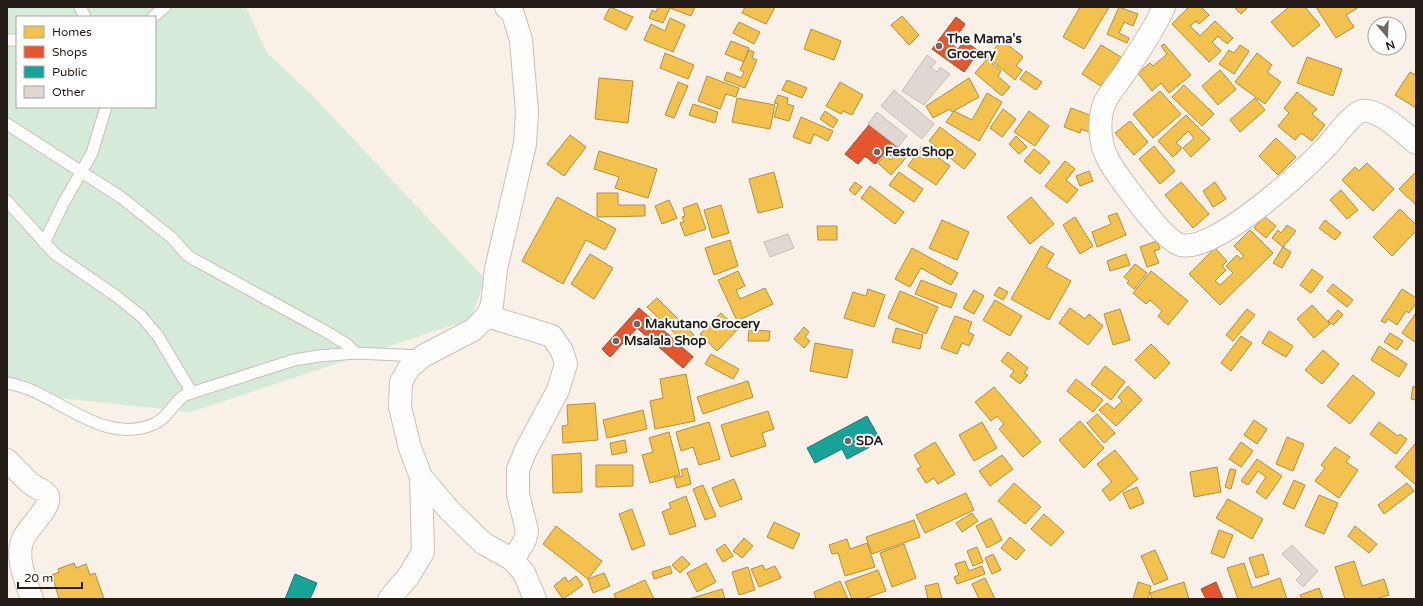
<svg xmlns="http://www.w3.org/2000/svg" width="1423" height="606" font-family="'Varela Round',sans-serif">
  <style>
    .green { fill: #d6eada; fill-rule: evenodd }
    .homes { fill: #f2c14e; stroke: #b4903e }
    .shops { fill: #e4572e; stroke: #aa4627 }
    .public { fill: #17a398; stroke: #1b7b72 }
    .building { fill: #e0d7d2; stroke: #c5bdb8 }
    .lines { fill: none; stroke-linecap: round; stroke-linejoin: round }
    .service-casing { stroke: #c9c1ba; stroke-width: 13 }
    .minor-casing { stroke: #c9c1ba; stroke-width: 24 }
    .service { stroke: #fefdfc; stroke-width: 11 }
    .minor { stroke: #fefdfc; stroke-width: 22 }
    .poi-dot { fill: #6f6761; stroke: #fff; stroke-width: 1.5 }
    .labels { text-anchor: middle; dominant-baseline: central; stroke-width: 4; stroke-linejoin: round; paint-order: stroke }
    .poi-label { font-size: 13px; font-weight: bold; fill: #241d18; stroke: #fff; text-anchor: start }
  </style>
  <rect width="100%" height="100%" fill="#f9f0e8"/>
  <path class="green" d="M7,7H246L267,53L312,95L485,279L471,319L191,412L32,395L7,390ZM17,17H155V107H17Z"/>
  <g class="homes">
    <path d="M610,7L633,17L626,30L604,19Z"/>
    <path d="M658,7H695L691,16L670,8L663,23L649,18L652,10L656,12Z"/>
    <path d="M745,7H775L766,24L742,13Z"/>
    <path d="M1080,7H1109L1084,49L1063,37Z"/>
    <path d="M1119,7L1138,14L1133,26L1124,22L1119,33L1129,38L1127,43L1107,34Z"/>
    <path d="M1189,7H1201L1209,15L1199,24L1196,21L1190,26L1200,36L1215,21L1233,38L1227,44L1218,36L1212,42L1221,51L1209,62L1172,24Z"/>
    <path d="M1234,7H1248L1241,14Z"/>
    <path d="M1289,7H1305L1320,25L1293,47L1271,22Z"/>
    <path d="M1316,7H1359L1346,15L1354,27L1336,38Z"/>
    <path d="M902,16L919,35L909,45L891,25Z"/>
    <path d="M670,18L685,25L673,52L644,40L651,24L665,31Z"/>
    <path d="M739,22L760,32L754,44L733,33Z"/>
    <path d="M811,29L841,41L834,60L804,49Z"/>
    <path d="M1002,40L1023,57L1016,66L1022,70L1015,80L987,57Z"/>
    <path d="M731,41L749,48L744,62L725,54Z"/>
    <path d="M1164,44L1191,75L1169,93L1161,83L1152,91L1138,73L1150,63L1153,66L1167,54L1161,46Z"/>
    <path d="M1101,45L1121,57L1110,74L1115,77L1110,86L1103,82L1101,86L1082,74Z"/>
    <path d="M1240,45L1249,51L1234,74L1219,64L1229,50L1234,53Z"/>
    <path d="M749,50L754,52L752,58L757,60L745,88L724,80L727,72L741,78L744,72L740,70Z"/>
    <path d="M665,53L694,65L688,79L660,68Z"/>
    <path d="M1257,53L1272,65L1267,72L1281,82L1265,104L1235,82Z"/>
    <path d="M1307,57L1342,69L1333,96L1297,83Z"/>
    <path d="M987,59L1001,71L998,76L1010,87L1002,96L975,73Z"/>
    <path d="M1220,70L1236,89L1218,105L1202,86Z"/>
    <path d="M1026,71L1042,82L1036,90L1020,79Z"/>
    <path d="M1410,72L1416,75V108L1395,95Z"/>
    <path d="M707,76L739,88L736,97L726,94L720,109L698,101Z"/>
    <path d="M599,78L633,81L628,123L595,119Z"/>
    <path d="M969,78L979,97L952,112L950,109L933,118L926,106Z"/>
    <path d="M787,80L807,88L802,98L782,90Z"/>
    <path d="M678,82L688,86L674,118L665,115Z"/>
    <path d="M840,82L863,95L852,115L843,111L841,114L826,106Z"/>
    <path d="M1184,85L1214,114L1202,126L1172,97Z"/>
    <path d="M1160,91L1181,114L1153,138L1133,114Z"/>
    <path d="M1297,92L1317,109L1312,114L1325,125L1312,141L1301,133L1295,140L1278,126L1289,113L1284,108Z"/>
    <path d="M987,93L1002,102L979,141L946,122L954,111L972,120Z"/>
    <path d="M778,95L788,98L787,104L794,106L789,121L774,117L778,104L774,103Z"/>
    <path d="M737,98L775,105L770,129L732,122Z"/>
    <path d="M1255,98L1265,110L1240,132L1230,120Z"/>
    <path d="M693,104L718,112L715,123L689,115Z"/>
    <path d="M1071,108L1095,117L1089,132L1081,129L1080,133L1064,127Z"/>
    <path d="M1003,109L1016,119L1002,137L990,128Z"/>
    <path d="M825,111L838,120L833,128L820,119Z"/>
    <path d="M1029,111L1049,126L1035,146L1014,132Z"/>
    <path d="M1186,115L1210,139L1191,157L1183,148L1194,138L1188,131L1176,143L1182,148L1173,157L1158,141Z"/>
    <path d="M801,117L833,131L828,141L814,134L810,144L793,137Z"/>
    <path d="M1130,121L1148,142L1134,155L1115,133Z"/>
    <path d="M940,127L976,154L964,169L929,141Z"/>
    <path d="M570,135L586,147L564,176L547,164Z"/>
    <path d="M1016,136L1027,147L1019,154L1009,144Z"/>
    <path d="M1276,138L1296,157L1278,175L1259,156Z"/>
    <path d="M922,146L950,166L936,185L908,166Z"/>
    <path d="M1154,146L1175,171L1160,184L1139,159Z"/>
    <path d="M902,147L909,154L891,175L878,163L885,155L891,160Z"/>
    <path d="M1034,149L1050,162L1040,174L1024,161Z"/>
    <path d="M599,151L657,169L648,198L615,188L619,177L594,169Z"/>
    <path d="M1065,161L1075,169L1066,180L1078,190L1067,203L1045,186Z"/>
    <path d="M1367,163L1394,189L1373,211L1342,180L1355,167L1359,171Z"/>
    <path d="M1089,171L1093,181L1080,186L1076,176Z"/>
    <path d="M774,172L783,207L758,213L749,179Z"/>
    <path d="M899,172L923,189L914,202L889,185Z"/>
    <path d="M1416,172V204H1415L1399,189Z"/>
    <path d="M855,182L862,187L855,195L849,190Z"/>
    <path d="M1181,182L1209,214L1193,228L1165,195Z"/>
    <path d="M1215,182L1226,199L1213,207L1203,191Z"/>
    <path d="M870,186L904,212L895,224L861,198Z"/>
    <path d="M1341,190L1358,210L1347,219L1330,200Z"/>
    <path d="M597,193H618V205H645V216L597,217Z"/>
    <path d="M557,197L616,229L605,250L586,240L563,284L522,261Z"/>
    <path d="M1031,197L1054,224L1030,244L1007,217Z"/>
    <path d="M669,200L677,218L662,224L655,206Z"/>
    <path d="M697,203L706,229L685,236L680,223L684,222L682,217L685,216L683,208Z"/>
    <path d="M721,205L729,233L712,238L704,210Z"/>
    <path d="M1400,209L1416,225V231L1392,256L1373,237Z"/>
    <path d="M1117,213L1126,235L1097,247L1092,232L1111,224L1108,216Z"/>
    <path d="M1264,216L1276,226L1266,238L1254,228Z"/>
    <path d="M1075,217L1093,246L1080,254L1063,225Z"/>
    <path d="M942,220L969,232L957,260L929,248Z"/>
    <path d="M1325,220L1341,233L1335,240L1319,228Z"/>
    <path d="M1287,225L1296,231L1283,247L1272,238L1278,230L1281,233Z"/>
    <path d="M817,226H837V240H818Z"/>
    <path d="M1250,230L1273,253L1220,305L1189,274L1215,248L1227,261L1222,266L1226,270L1215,281L1220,285L1233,273L1226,266L1237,255L1241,259L1244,256L1234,246Z"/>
    <path d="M730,240L738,266L714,275L705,248Z"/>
    <path d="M1157,241L1160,249L1154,251L1159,263L1147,267L1140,247Z"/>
    <path d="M1041,246L1054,254L1046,267L1071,281L1049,320L1011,299Z"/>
    <path d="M1283,247L1291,252L1282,268L1273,263Z"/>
    <path d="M912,248L958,273L951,285L921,268L910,287L895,279Z"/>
    <path d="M590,254L613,268L594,299L571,284Z"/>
    <path d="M1126,254L1130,265L1110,271L1107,261Z"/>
    <path d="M1135,264L1147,273L1134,289L1127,283L1129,281L1124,277Z"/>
    <path d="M1312,269L1323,277L1311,293L1300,285Z"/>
    <path d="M738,271L745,286L736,290L740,299L765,288L773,304L737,321L718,280Z"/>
    <path d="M1151,271L1188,301L1168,325L1158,316L1162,311L1150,300L1146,304L1133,293Z"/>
    <path d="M921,280L957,294L951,308L915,294Z"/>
    <path d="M1333,284L1353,300L1347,307L1327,291Z"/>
    <path d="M999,287L1008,292L1003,300L994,295Z"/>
    <path d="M868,289L885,295L874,327L844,318L853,292L866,296Z"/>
    <path d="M1402,289L1416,298V303L1409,313L1406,311L1397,325L1388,319L1385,323L1381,321Z"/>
    <path d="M974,290L984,296L974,314L963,308Z"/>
    <path d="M900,291L938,307L926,334L888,318Z"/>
    <path d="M657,298L694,335L686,344L647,307Z"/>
    <path d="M995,300L1022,316L1010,336L983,320Z"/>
    <path d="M1312,305L1330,324L1314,338L1297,319Z"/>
    <path d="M1070,308L1085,319L1089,314L1103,326L1088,345L1059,323Z"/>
    <path d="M1120,309L1130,340L1113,345L1104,314Z"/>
    <path d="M1247,309L1255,315L1233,341L1226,335Z"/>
    <path d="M1338,310L1343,315L1333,325L1328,321Z"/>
    <path d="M721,313L738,329L717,351L700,334Z"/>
    <path d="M1416,313V340L1415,342L1402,333Z"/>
    <path d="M955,316L972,322L968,332L974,335L969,346L962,343L957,354L941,348Z"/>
    <path d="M804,327L809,332L805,337L810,341L804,348L794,339Z"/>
    <path d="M896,328L923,335L920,349L892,342Z"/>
    <path d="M749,330L770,331L769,341H748Z"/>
    <path d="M1269,331L1293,346L1286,357L1262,343Z"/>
    <path d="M1390,333L1403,341L1397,350L1384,342Z"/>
    <path d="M1241,336L1252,343L1231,371L1221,363Z"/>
    <path d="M815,343L853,350L847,378L810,371Z"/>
    <path d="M1151,344L1170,363L1155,379L1135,360Z"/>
    <path d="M1379,346L1407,364L1399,377L1371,360Z"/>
    <path d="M1323,350L1339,364L1322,384L1305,370Z"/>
    <path d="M1008,352L1028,368L1024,373L1028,375L1020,384L1010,376L1014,371L1001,361Z"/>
    <path d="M711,354L739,369L733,379L705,364Z"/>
    <path d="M1105,366L1125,382L1111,400L1091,384Z"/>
    <path d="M686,374L695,421L655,429L650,401L663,398L660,379Z"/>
    <path d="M1353,375L1375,393L1350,424L1327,406Z"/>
    <path d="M1076,379L1103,400L1093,412L1067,391Z"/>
    <path d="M748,381L753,397L703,414L697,397Z"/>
    <path d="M1128,386L1142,400L1116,426L1099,410L1107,403L1114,409L1122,401L1118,397Z"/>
    <path d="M1413,386L1416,387V400L1411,399Z"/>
    <path d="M994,387L1041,442L1023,457L999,429L1004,424L997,416L991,421L975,402Z"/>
    <path d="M595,403L598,440L563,443L562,426L568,425L567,405Z"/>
    <path d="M643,410L647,429L607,438L603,420Z"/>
    <path d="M768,411L774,429L762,433L766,446L731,457L721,425Z"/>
    <path d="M1097,414L1115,433L1104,443L1087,423Z"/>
    <path d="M1254,420L1267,429L1257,444L1244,435Z"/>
    <path d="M1080,421L1104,448L1084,468L1059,440Z"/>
    <path d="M709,422L720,459L699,465L693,447L681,451L676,432Z"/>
    <path d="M982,422L997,448L974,461L959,435Z"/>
    <path d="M1379,422L1398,436L1400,434L1407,439L1396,454L1370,434Z"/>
    <path d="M669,432L680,475L650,483L642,455L653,452L649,438Z"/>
    <path d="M1287,437L1304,444L1293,471L1276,464Z"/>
    <path d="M625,440L627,452L612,455L610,443Z"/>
    <path d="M935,442L955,474L938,484L934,478L926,483L917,469L921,467L914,455Z"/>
    <path d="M1241,442L1253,451L1241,467L1229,459Z"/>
    <path d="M1416,443V485L1395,467Z"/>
    <path d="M1335,447L1350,457L1346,462L1358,470L1339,498L1315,481L1325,468L1321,465Z"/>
    <path d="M1115,450L1138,479L1110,501L1102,490L1112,482L1097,464Z"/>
    <path d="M581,453L582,492L553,493L552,455Z"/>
    <path d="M1002,455L1013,469L990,486L979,471Z"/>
    <path d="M1257,459L1282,476L1266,499L1256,492L1266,477L1258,471L1248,485L1241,481Z"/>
    <path d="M596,465H633V486L596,487Z"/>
    <path d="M1217,467L1221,492L1194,497L1190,472Z"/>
    <path d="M687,468L691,484L677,488L674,478L683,476L681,470Z"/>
    <path d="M1230,469L1236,470L1231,489L1225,487Z"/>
    <path d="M734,479L742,499L720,507L712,488Z"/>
    <path d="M1294,480L1305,485L1294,509L1283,504Z"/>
    <path d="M1014,483L1041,507L1025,524L998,501Z"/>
    <path d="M1407,483L1414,491L1384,514L1378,505Z"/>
    <path d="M703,485L716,516L705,520L693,489Z"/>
    <path d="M1137,487L1144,503L1130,509L1123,493Z"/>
    <path d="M966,493L974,510L925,533L916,515Z"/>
    <path d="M1319,495L1338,503L1324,534L1305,526Z"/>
    <path d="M686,496L696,526L670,535L662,512L671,508L669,503Z"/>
    <path d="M1228,499L1263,519L1252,539L1216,518Z"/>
    <path d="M632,509L645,545L632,550L619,514Z"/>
    <path d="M972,513L978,521L962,532L956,523Z"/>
    <path d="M1044,514L1064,532L1051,546L1031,529Z"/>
    <path d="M991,518L1002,540L987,548L976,526Z"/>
    <path d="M914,520L920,537L872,554L866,537Z"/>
    <path d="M774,522L800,534L793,549L767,537Z"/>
    <path d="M556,526L602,561L588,579L543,544Z"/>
    <path d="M1355,526L1377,544L1369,553L1348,536Z"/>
    <path d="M1219,530L1233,535L1224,558L1211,553Z"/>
    <path d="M1010,537L1025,550L1016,560L1001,548Z"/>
    <path d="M744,538L753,546L742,558L733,551Z"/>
    <path d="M847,539L850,549L867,543L875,567L845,576L838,553L832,554L829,545Z"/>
    <path d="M725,544L733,556L723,562L716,550Z"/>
    <path d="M904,544L916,578L892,587L880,553Z"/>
    <path d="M977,547L983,562L973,566L967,551Z"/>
    <path d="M1155,550L1168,579L1154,585L1141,556Z"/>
    <path d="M993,554L1001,570L992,574L985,558Z"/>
    <path d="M1263,554L1269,574L1256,578L1249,558Z"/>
    <path d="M682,556L690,564L680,573L672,565Z"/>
    <path d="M965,561L969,571L982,566L985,574L957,584L954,577L959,575L955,564Z"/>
    <path d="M1354,561L1362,586L1384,579L1389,595L1376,599H1345L1335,567Z"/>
    <path d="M74,563L76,568L86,564L90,575L95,573L104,599H59L52,575L59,572L58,569Z"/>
    <path d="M706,563L716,582L697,592L687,573Z"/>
    <path d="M1244,563L1252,588L1280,578L1287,599H1238L1227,568Z"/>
    <path d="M763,565L765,570L775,566L781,578L759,587L751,569Z"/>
    <path d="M670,566L672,573L654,579L652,572Z"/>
    <path d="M748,567L755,590L739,595L732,572Z"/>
    <path d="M878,570L886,591L863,599H852L845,582Z"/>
    <path d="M604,573L610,586L593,593L588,579Z"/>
    <path d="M576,576L583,585L563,599L554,586L565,577L568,582Z"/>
    <path d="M985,578L995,599H979L972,584Z"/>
    <path d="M645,580L654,599H616L614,594Z"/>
    <path d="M840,581L848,599H816L814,592Z"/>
    <path d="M1138,582L1151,586L1148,599H1133Z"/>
    <path d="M1184,582L1189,599H1152L1150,593Z"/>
    <path d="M938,583L942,599H928L925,586Z"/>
    <path d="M1319,588L1323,599H1302L1300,595Z"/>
    <path d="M722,589L725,599H689Z"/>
  </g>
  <g class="shops">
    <path d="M956,17L965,24L951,44L958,49L964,41L979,51L964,72L932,49Z"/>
    <path d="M869,125L898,148L891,156L885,152L875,164L865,156L858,164L845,154Z"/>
    <path d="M639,308L693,357L683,368L637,328L610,357L602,349Z"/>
    <path d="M1216,582L1223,599H1206L1201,589Z"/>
  </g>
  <g class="public">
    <path d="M867,416L881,441L847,459L842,449L815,463L807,448Z"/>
    <path d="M295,574L317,583L310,599H285Z"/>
  </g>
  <g class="building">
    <path d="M927,55L936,62L931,68L937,72L940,67L950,74L924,105L902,91Z"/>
    <path d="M894,90L934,124L922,139L881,106Z"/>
    <path d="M877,112L907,136L898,147L868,124Z"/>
    <path d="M788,234L794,248L770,257L764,242Z"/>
    <path d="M1292,545L1318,571L1303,587L1296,580L1302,574L1282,554Z"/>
  </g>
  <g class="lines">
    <defs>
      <g id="service">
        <path d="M80,7L85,17"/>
        <path d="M153,17L165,7"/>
        <path d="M7,40H17"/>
        <path d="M7,124L122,198L172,238L187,255L195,260L325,331L348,345L355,353"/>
        <path d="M7,201L55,254L116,296L141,316L158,336L192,393"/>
        <path d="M44,243L63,204L92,153L106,107"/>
        <path d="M7,383C57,391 100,447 154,424C167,419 174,402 185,395L294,360L319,356L355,353L422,356"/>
      </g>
      <g id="minor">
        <path d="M506,7L513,14L521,40L527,112L525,144L496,269L492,305L487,316L473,330L423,356L409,368L401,382L400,407L410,448L421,477L450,511L483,543L513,560L524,573L535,599"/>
        <path d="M1164,7C1153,32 1137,54 1122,77C1115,87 1104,99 1102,111C1099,124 1100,142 1106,155C1112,169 1123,182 1131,193C1140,205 1167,242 1181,245C1215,253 1302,172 1326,147C1334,139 1351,114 1362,111C1378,108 1404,133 1416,143"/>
        <path d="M487,316L552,336L562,351L566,364L558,390L526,450L518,469V494L527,531L525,540L513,560"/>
        <path d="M7,460C15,468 23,477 31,484C36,488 45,490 48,496C52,506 29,527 24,537C14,556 26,580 32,599"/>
        <path d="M389,599L408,577L423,552L421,477"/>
      </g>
    </defs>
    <use href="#service" class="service-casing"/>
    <use href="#minor" class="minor-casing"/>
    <use href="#service" class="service"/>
    <use href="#minor" class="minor"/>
  </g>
  <g class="poi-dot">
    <circle cx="939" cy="46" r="4"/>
    <circle cx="877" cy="152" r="4"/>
    <circle cx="637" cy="324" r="4"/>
    <circle cx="616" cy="341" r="4"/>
    <circle cx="848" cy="441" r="4"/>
  </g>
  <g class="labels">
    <g class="poi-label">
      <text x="947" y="39">The Mama's<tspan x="947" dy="15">Grocery</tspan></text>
      <text x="885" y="152">Festo Shop</text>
      <text x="645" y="324">Makutano Grocery</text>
      <text x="624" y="341">Msalala Shop</text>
      <text x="856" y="441">SDA</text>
    </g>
  </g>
  <rect width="1423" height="606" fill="none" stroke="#241d18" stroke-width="16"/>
  <rect x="16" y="16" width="140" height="92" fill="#ffffff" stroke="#a7a5a3"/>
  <rect x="24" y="26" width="20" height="12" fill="#f2c14e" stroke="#a7a5a3"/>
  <text x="52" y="36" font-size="12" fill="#241d18">Homes</text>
  <rect x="24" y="46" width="20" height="12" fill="#e4572e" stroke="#a7a5a3"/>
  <text x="52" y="56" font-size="12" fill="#241d18">Shops</text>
  <rect x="24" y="66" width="20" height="12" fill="#17a398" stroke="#a7a5a3"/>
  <text x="52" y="76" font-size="12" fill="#241d18">Public</text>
  <rect x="24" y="86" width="20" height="12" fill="#e0d7d2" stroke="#a7a5a3"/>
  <text x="52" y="96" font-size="12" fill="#241d18">Other</text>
  <g transform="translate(1387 36) rotate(161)"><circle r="19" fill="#ffffff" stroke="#a7a5a3"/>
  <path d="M0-3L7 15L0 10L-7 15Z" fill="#6f6761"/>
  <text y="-6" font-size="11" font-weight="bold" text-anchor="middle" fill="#241d18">N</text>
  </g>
  <path d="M18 582v6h64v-6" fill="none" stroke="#241d18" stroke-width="2"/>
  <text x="24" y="582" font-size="12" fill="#241d18" stroke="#ffffff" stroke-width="3" paint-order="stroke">20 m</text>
</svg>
